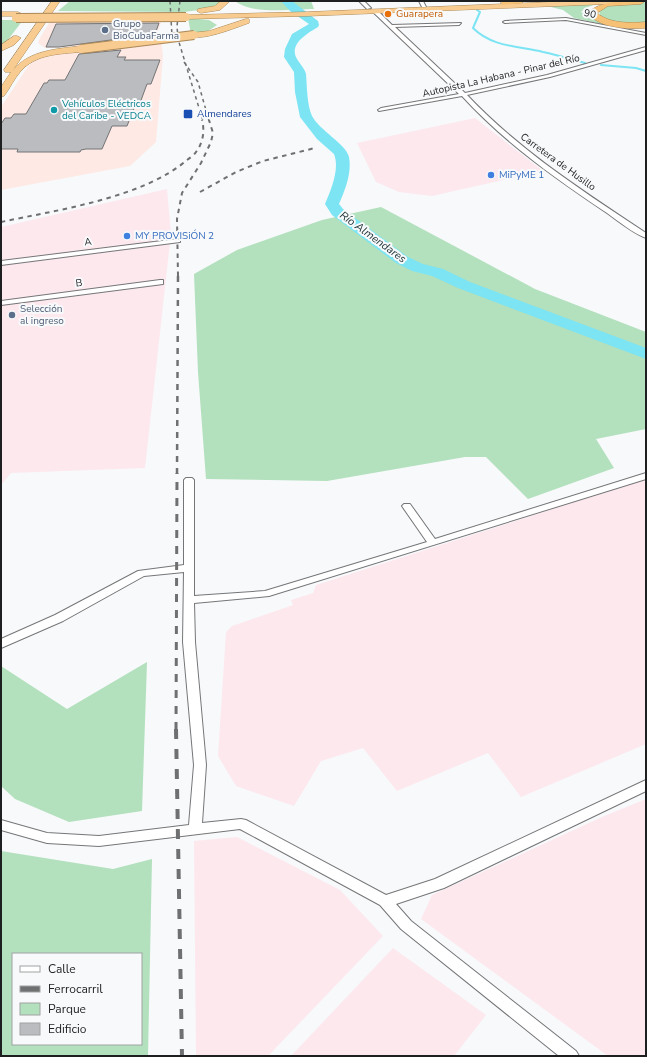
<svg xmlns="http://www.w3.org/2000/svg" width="647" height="1057" font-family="'Nunito Sans',sans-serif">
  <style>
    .commercial { fill: #fee9e4 }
    .industrial { fill: #fde8ee }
    .green { fill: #b3e0bd; fill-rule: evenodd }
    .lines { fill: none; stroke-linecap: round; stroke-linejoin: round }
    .stream { stroke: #7ce4f3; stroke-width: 2 }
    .river { fill: #7ce4f3; fill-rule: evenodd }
    .building { fill: #bbbcbf; stroke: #737476 }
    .minor-casing { stroke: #757678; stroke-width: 2 }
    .trunk-casing { stroke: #aa8857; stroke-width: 1 }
    .motorway-casing { stroke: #aa8857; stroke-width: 1 }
    .minor { fill: #fff; fill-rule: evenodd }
    .trunk { fill: #f8cc90; fill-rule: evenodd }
    .motorway { fill: #f6c075; fill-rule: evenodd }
    .rail-far4 { stroke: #6e7071; stroke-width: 1.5; stroke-dasharray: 3.5 3.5; stroke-linecap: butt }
    .rail-far3 { stroke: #6e7071; stroke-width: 2; stroke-dasharray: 4.5 4.5; stroke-linecap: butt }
    .rail-far2 { stroke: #6e7071; stroke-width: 2.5; stroke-dasharray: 6 6; stroke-linecap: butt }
    .rail-far1 { stroke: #6e7071; stroke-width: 3; stroke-dasharray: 8 8; stroke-linecap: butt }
    .rail { stroke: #6e7071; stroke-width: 4; stroke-dasharray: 10 10; stroke-linecap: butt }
    .trunk-bridge-casing { stroke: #aa8857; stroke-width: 10; stroke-linecap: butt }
    .trunk-bridge { stroke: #f8cc90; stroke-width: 8 }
    .food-dot { fill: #e8710a; stroke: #f7f9fb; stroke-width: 1.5 }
    .service-dot { fill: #5c6f8a; stroke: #f7f9fb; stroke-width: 1.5 }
    .culture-dot { fill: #0f9aa8; stroke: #f7f9fb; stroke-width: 1.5 }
    .transit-dot { fill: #1a4fb4; stroke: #f7f9fb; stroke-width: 1.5 }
    .shop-dot { fill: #3f7fe0; stroke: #f7f9fb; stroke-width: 1.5 }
    .labels { text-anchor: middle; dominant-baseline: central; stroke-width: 4; stroke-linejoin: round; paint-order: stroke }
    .far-food-label { font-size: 10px; fill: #c56008; stroke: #f7f9fb; text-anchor: start }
    .far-street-label { font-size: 10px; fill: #1e1f20; stroke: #f7f9fb }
    .far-service-label { font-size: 10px; fill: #4e5e75; stroke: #f7f9fb; text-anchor: start }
    .far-culture-label { font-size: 10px; fill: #0d838f; stroke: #f7f9fb; text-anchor: start }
    .far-transit-label { font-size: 10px; fill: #164399; stroke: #f7f9fb; text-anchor: start }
    .far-shop-label { font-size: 10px; fill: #366cbe; stroke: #f7f9fb; text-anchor: start }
    .far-water-label { font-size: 11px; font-style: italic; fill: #1b2e31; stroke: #f7f9fb }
  </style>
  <rect width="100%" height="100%" fill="#f7f9fb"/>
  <g class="commercial">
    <path d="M51,20H162L155,39L53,48H45L38,43L40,38Z"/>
    <path d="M161,40L163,56L156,142L130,166L1,190V107L29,65L36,60L52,55Z"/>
  </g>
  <g class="industrial">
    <path d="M475,118L543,171L432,196L399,192L376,182L357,143Z"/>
    <path d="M167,189L171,233L145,468L11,473L1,485V227Z"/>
    <path d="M646,479V744L521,797L488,753L397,791L363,748L321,761L294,806L236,786L218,756L226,632L232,626L293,605L291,600L313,593L316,585Z"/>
    <path d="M646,799V1056H608L421,919L432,895L602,817Z"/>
    <path d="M237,837L340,890L383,936L268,1056H196L194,841Z"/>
    <path d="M393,948L486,1015L454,1056H291Z"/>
  </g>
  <g class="green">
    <path d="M70,1H221L217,5L206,9L184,12L58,11Z"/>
    <path d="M235,1H311L314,9C293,9 252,15 235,1Z"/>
    <path d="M646,2V23C630,23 614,24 600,16L599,10L607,6Z"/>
    <path d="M596,4L585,8L581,12L606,25L574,18L563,10L547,6Z"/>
    <path d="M188,18L209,20L217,25L208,31L191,34Z"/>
    <path d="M1,20H23L4,45L1,47Z"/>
    <path d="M381,207L535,289L646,332V429L596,439L614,468L528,499L486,457H465L327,481L206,479L198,372L194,274L237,250L322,220Z"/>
    <path d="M147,662L142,811L69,822L15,799L1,786V666L67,709Z"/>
    <path d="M1,851L113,869L152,859L148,1056H1ZM13,954H141V1044H13Z"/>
  </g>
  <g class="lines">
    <g class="stream">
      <path d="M477,10L480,12L473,28C492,47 518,46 543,52C557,55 571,59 585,63"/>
      <path d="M601,65L636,68L646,71"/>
    </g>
    <path class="river" d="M281,1H292L318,21L319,25L318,27C308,33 288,44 297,59C300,64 305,69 306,74C307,87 307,105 312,116C319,130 346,144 349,157C352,173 345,190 339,204L343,209L408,257L423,264L443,269L470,282L646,348V359L458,288L432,276L412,271L396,263L332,215L325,204C331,190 340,169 334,154L317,139L300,117L295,92L294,72L284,57L285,49L292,34L309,24L290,11Z"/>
  </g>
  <g class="building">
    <path d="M159,23L155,34L59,47H46L56,24Z"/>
    <path d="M121,50L117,57H126L124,60H160L151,84H147L140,103L135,106L127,126H112L102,149H86L81,150L80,152H17L18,149H1V124L5,118H11L14,114H26L44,83H47L49,80H65L79,54Z"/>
  </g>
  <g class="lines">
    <defs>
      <g id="minor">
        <path d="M359,1H364L371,8L367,9Z"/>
        <path d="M419,1H423L426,7H422Z"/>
        <path d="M374,11H378L392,25L461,23L459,25L395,27L465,93L547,75L646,47V50L550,77L467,95C520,151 583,191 646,233V238C634,234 618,221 607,213C555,178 505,143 462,96L379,111L378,110L381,108L459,94L374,13Z"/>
        <path d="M566,18L646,33V35L566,20L505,23L503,22L505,21Z"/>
        <path d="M178,239L180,240V242L1,265V261Z"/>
        <path d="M160,280H163V284L1,305V301Z"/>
        <path d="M646,473V479L269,596L194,603L195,642L206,765L202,823L241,819L246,820L386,895L435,879L646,780V791L444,888L396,904L411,921L576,1051L579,1056H559L401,929L380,905L240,829L99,846L47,843L1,830V820L47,833L99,836L189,825L194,765L183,642L184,572L144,576L63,621L1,648V639L55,615L138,571L184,565V480L186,478H192L194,480V596L265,591L427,542L402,506L404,504H410L435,539Z"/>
      </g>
      <g id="trunk">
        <path d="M52,1H60L13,70C30,50 57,49 81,46L85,49L81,52C59,54 35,54 20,72C14,79 10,88 4,96L1,97V87L11,72H5L4,70Z"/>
        <path d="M221,1H230L220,10L201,13L197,11L198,9L215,6Z"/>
        <path d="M576,1H637L633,3L307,16L186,19L182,17L186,15L307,12Z"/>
        <path d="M1,12H18L22,14L18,16H1Z"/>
        <path d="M246,19H249V23C237,27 199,43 190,35L191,33L209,31Z"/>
        <path d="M14,36H17L21,38L14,45L1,51V45Z"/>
      </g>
      <g id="motorway">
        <path d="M502,1H523L522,3L502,5L501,3Z"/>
        <path d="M645,1L641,4L608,6L597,13C610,24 630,23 646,22V28C628,29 600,29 588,13C600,0 627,1 645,1Z"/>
      </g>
    </defs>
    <use href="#minor" class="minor-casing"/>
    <use href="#trunk" class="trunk-casing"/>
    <use href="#motorway" class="motorway-casing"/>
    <use href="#minor" class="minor"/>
    <use href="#trunk" class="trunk"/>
    <use href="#motorway" class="motorway"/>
    <g class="rail-far4">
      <path d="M170,1L172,36"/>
      <path d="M180,1L177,26L178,39L203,121"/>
      <path d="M184,62L198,82L209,121"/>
    </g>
    <g class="rail-far3">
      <path d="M200,192L236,172L263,161L315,148"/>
      <path d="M1,222C57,210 143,198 187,160C190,158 194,155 196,152C203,143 205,131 202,120"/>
      <path d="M178,276L177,219L182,193L201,163L211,142L213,133L209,120"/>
    </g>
    <path class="rail-far2" d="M177,474L178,275"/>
    <path class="rail-far1" d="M176,730L177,473"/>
    <path class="rail" d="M176,729L182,1056"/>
    <defs>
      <g id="trunk-bridge">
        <path d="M16,18L186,17"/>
        <path d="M81,49L194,35"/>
      </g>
    </defs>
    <use href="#trunk-bridge" class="trunk-bridge-casing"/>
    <use href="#trunk-bridge" class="trunk-bridge"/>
  </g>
  <circle class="food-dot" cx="388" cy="14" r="4"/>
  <g class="service-dot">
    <circle cx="105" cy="30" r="4"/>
    <circle cx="12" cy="315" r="4"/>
  </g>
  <circle class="culture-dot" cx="54" cy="110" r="4"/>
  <rect class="transit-dot" x="183" y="109" width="10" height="10" rx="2"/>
  <g class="shop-dot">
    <circle cx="491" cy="175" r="4"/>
    <circle cx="127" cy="236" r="4"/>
  </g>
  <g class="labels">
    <g class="far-food-label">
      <text x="396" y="14">Guarapera</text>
    </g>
    <g class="far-street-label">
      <text transform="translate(590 14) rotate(11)">90</text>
      <text transform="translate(501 76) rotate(-13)">Autopista La Habana - Pinar del Río</text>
      <text transform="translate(558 162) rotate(36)">Carretera de Husillo</text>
      <text transform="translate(88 242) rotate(-7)">A</text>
      <text transform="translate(79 283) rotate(-7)">B</text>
    </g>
    <g class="far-service-label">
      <text x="113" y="24">Grupo<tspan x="113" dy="12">BioCubaFarma</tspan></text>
      <text x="20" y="309">Selección<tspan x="20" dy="12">al ingreso</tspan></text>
    </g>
    <g class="far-culture-label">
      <text x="62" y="104">Vehículos Eléctricos<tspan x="62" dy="12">del Caribe - VEDCA</tspan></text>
    </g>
    <g class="far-transit-label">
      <text x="197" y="114">Almendares</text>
    </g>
    <g class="far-shop-label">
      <text x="499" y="175">MiPyME 1</text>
      <text x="135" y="236">MY PROVISiÓN 2</text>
    </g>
    <g class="far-water-label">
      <text transform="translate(373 237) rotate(36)">Río Almendares</text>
    </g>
  </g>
  <rect width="647" height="1057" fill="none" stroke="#1e1f20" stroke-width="4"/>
  <rect x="12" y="953" width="130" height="92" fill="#f7f9fb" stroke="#a0a2a3"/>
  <rect x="20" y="966" width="20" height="6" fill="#ffffff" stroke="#a0a2a3"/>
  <text x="48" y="973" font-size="12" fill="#1e1f20">Calle</text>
  <rect x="20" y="986" width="20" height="6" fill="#6e7071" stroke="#a0a2a3"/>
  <text x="48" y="993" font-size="12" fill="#1e1f20">Ferrocarril</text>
  <rect x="20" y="1003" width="20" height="12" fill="#b3e0bd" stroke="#a0a2a3"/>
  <text x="48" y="1013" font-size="12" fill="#1e1f20">Parque</text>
  <rect x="20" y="1023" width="20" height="12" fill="#bbbcbf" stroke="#a0a2a3"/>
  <text x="48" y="1033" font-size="12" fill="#1e1f20">Edificio</text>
</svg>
